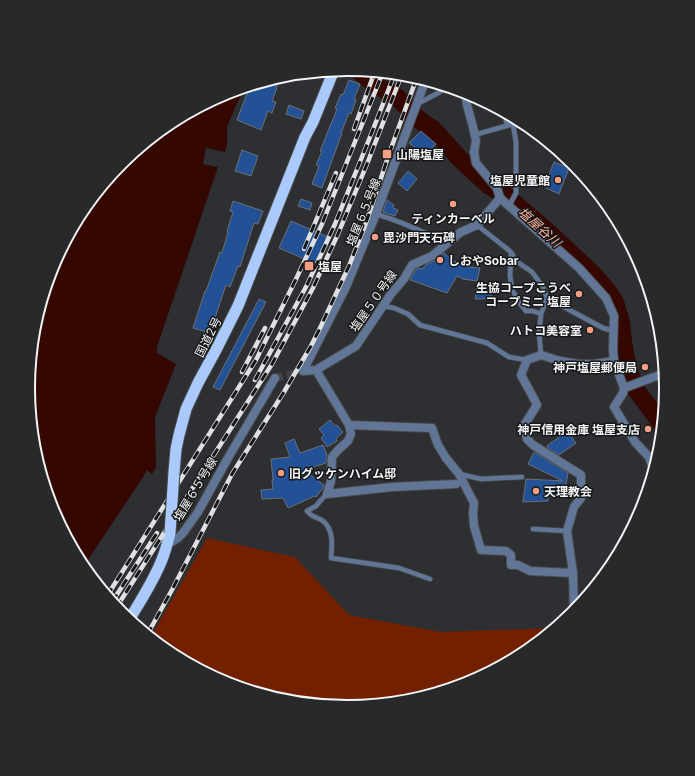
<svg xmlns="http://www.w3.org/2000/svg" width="695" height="776" font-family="Inter,'Noto Sans JP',sans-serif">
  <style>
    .green { fill: #732001 }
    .water { fill: #340700 }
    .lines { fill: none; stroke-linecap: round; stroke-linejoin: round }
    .river { stroke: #340700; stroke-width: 18 }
    .building { fill: #225196; stroke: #6d6f73 }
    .minor-tunnel { stroke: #414346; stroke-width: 8; stroke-dasharray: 8 4; stroke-linecap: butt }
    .service-casing { stroke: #494b4d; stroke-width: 6 }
    .minor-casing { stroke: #494b4d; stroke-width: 10 }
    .trunk-casing { stroke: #494b4d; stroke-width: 13 }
    .service { stroke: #617696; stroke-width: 4.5 }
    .minor { stroke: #617696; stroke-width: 8 }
    .trunk { stroke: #aacafb; stroke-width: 11 }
    .rail-casing { stroke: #dfe0e2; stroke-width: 4.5 }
    .rail { stroke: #161718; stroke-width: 3; stroke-dasharray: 9; stroke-linecap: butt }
    .trunk-bridge-casing { stroke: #494b4d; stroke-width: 13; stroke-linecap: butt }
    .trunk-bridge { stroke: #aacafb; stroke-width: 11 }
    .poi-dot { fill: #f39f85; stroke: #161718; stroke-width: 1.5 }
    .labels { text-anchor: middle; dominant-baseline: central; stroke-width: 3; stroke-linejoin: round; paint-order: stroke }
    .poi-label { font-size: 12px; font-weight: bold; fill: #f3f4f6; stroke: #161718; text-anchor: start }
    .street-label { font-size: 12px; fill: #f3f4f6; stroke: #161718 }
    .water-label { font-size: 13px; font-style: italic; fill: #fbb29b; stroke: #161718 }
    .rim { fill: none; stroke: #f3f4f6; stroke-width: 2 }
  </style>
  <rect width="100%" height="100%" fill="#2d2f32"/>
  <path class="green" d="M207,538L295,557L349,615L441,632L556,628L525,654L470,683L410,701L347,707L285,701L225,683L170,654L150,638Z"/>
  <path class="water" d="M244,87L227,127V144L225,152L206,148L203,164L218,167L157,347V353L176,364L155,417L156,468L152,474L146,470V472L143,477L83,567L52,510L34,450L28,388L34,325L52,266L82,210L122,162L170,122L225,93Z"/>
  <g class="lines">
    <path class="river" d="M357,69L373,83L397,97L418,119L434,130L459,158L488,185L505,195L547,231L592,273L607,290L615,302L621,322L623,342L628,369L637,391L663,426"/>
  </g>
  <g class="building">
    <path d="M281,76L276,88H277L272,101L276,102L272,113L268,111L261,130L237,120L250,85Z"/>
    <path d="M349,80L360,84L354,99L356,100L351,114L349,113L341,133H342L322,188L312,184L319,166L316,165L322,151H320L337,109L335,108L341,94L343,95Z"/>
    <path d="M289,105L304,111L301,119L286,114Z"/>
    <path d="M421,131L436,144L425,156L409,143Z"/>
    <path d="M242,150L258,156L251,176L235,171Z"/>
    <path d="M554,162L569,168L559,194L544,187Z"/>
    <path d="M408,171L417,179L407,191L398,183Z"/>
    <path d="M301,199L312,203L310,210L298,206Z"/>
    <path d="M387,200L394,205L393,208L398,210L395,216L383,212Z"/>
    <path d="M233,201L263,211L258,224L254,223L240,267L238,266L230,287L226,285L210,333L193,328L205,291H206L220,252L222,253L228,232L227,231L233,212L230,211Z"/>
    <path d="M291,221L328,237L316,264L279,248Z"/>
    <path d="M444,253L454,262L455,261L463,266L480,268L477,281L463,279L457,276L447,293L410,280L416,269L419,268L422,269L427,264L436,260Z"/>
    <path d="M492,283L491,299H475L477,284Z"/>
    <path d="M259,299L266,302L220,390L213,387Z"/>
    <path d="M330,420L335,426L337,425L343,432L336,439L337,441L327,447L321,438L324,435L319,429Z"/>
    <path d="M567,431L576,443L559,455L548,448L547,446Z"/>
    <path d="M294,439L300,453L323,445L327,455L326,463L304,470L324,485L323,488L316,497L315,496L288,508L283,498L262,499L261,490L273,489L272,480H273L271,459L290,457L285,443Z"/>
    <path d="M534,452L568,473L564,496L548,494V501L523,502L526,479L563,481L528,464Z"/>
  </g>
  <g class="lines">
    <path class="minor-tunnel" d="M275,378L303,371"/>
    <defs>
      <g id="service">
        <path d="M417,104L438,93L449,86"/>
        <path d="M504,111L507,125"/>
        <path d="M474,135L513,124L536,131"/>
        <path d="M509,206L516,193V142L513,124"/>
        <path d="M376,214C401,221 423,232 447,243"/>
        <path d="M477,225L511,252L516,261L532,272L543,287L547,298L541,314"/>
        <path d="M511,254L510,276L512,289L518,301L526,311H533L541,314L539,332L541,355"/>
        <path d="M547,298L603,328L614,331"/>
        <path d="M383,306L394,308L408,314L420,325L487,343L509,357L527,360"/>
        <path d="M459,474L481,479L522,477"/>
        <path d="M327,494L321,500L316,506L307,511C313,519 317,516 323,521C334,530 332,546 331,558L399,568L430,579"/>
        <path d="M533,529L567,531"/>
      </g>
      <g id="minor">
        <path d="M426,79L376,214L346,287L303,371L316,370L356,346L391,294L404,279L412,265L432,256L461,232L477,225L500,198"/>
        <path d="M465,91L467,105L473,127L476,141L474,152L476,163L497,188L500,198"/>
        <path d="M500,198L579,268L606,298L614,316L613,350L614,361L624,388L623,393L614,407L635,442L649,457L654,471"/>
        <path d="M316,370L349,425L351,434L348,441L338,450L332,457L331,481L327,494L392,487L456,484"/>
        <path d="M624,388L665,373"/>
        <path d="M349,425L432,428L438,445L446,458L459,474L474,503L473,514L474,526L481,550L506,551L511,555V565H518L530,571L573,573"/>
        <path d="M167,545L178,538L183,533L198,512L228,458L275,378"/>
        <path d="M574,613L573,573L567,531L574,507L581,498V475L533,445L527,439L523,427L537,405L533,397L521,375L527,360L541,355L560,361L578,364H594L614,361"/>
      </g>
      <g id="trunk">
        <path d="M174,472L176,449L179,435L186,409L198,383L216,350L238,306L305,137L313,122L334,70"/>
        <path d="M129,620C141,600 155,579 163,557C166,549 168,541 170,533"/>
      </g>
    </defs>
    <use href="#service" class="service-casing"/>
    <use href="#minor" class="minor-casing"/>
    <use href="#trunk" class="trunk-casing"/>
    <use href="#service" class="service"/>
    <use href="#minor" class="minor"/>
    <use href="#trunk" class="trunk"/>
    <defs>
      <g id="rail">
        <path d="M354,129L375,71"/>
        <path d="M304,249L336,173"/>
        <path d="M242,372L265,328"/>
        <path d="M255,380L307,285L335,224L374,127L395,73"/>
        <path d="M107,596L256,360L297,277L322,224L383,72"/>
        <path d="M112,602L157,533"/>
        <path d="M116,608L272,364L313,288L338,234L367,164L402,74"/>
        <path d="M147,635L173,588L232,474L284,392L311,346L321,326L349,266L366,223L389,154L417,77"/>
      </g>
    </defs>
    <use href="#rail" class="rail-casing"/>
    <use href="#rail" class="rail"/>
    <defs>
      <path id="trunk-bridge" d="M170,533L174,472"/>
    </defs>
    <use href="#trunk-bridge" class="trunk-bridge-casing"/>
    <use href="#trunk-bridge" class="trunk-bridge"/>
  </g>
  <g class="poi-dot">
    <rect x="382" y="149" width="10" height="10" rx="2"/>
    <circle cx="558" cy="180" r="4"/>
    <circle cx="453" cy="204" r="4"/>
    <circle cx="375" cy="237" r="4"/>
    <circle cx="440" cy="260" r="4"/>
    <rect x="304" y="261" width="10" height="10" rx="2"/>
    <circle cx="579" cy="294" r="4"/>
    <circle cx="590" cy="330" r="4"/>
    <circle cx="645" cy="367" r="4"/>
    <circle cx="648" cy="429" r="4"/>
    <circle cx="281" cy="473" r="4"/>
    <circle cx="536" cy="491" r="4"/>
  </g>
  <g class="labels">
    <g class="poi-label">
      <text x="396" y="154">山陽塩屋</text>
      <text x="550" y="180" text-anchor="end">塩屋児童館</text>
      <text x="453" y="218" text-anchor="middle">ティンカーベル</text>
      <text x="383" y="237">毘沙門天石碑</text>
      <text x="448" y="260">しおやSobar</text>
      <text x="318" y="266">塩屋</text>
      <text x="571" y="287" text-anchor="end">生協コープこうべ<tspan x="571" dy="14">コープミニ 塩屋</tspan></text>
      <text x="582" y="330" text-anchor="end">ハトコ美容室</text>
      <text x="637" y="367" text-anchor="end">神戸塩屋郵便局</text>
      <text x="640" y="429" text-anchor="end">神戸信用金庫 塩屋支店</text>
      <text x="289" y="473">旧グッケンハイム邸</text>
      <text x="544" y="491">天理教会</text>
    </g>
    <g class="street-label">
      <text transform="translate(363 212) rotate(-68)">塩屋６５号線</text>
      <text transform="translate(373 301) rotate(-55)">塩屋５０号線</text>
      <text transform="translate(208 337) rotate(-63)">国道2号</text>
      <text transform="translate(195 489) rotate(-59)">塩屋６５号線</text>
    </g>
    <g class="water-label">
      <text transform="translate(540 227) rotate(42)">塩屋谷川</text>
    </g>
  </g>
  <path d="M0 0H695V776H0ZM35 388a312 312 0 1 1 624 0a312 312 0 1 1-624 0Z" fill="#28292a" fill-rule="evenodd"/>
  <path class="rim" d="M35 388a312 312 0 1 1 624 0a312 312 0 1 1-624 0Z"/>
</svg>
